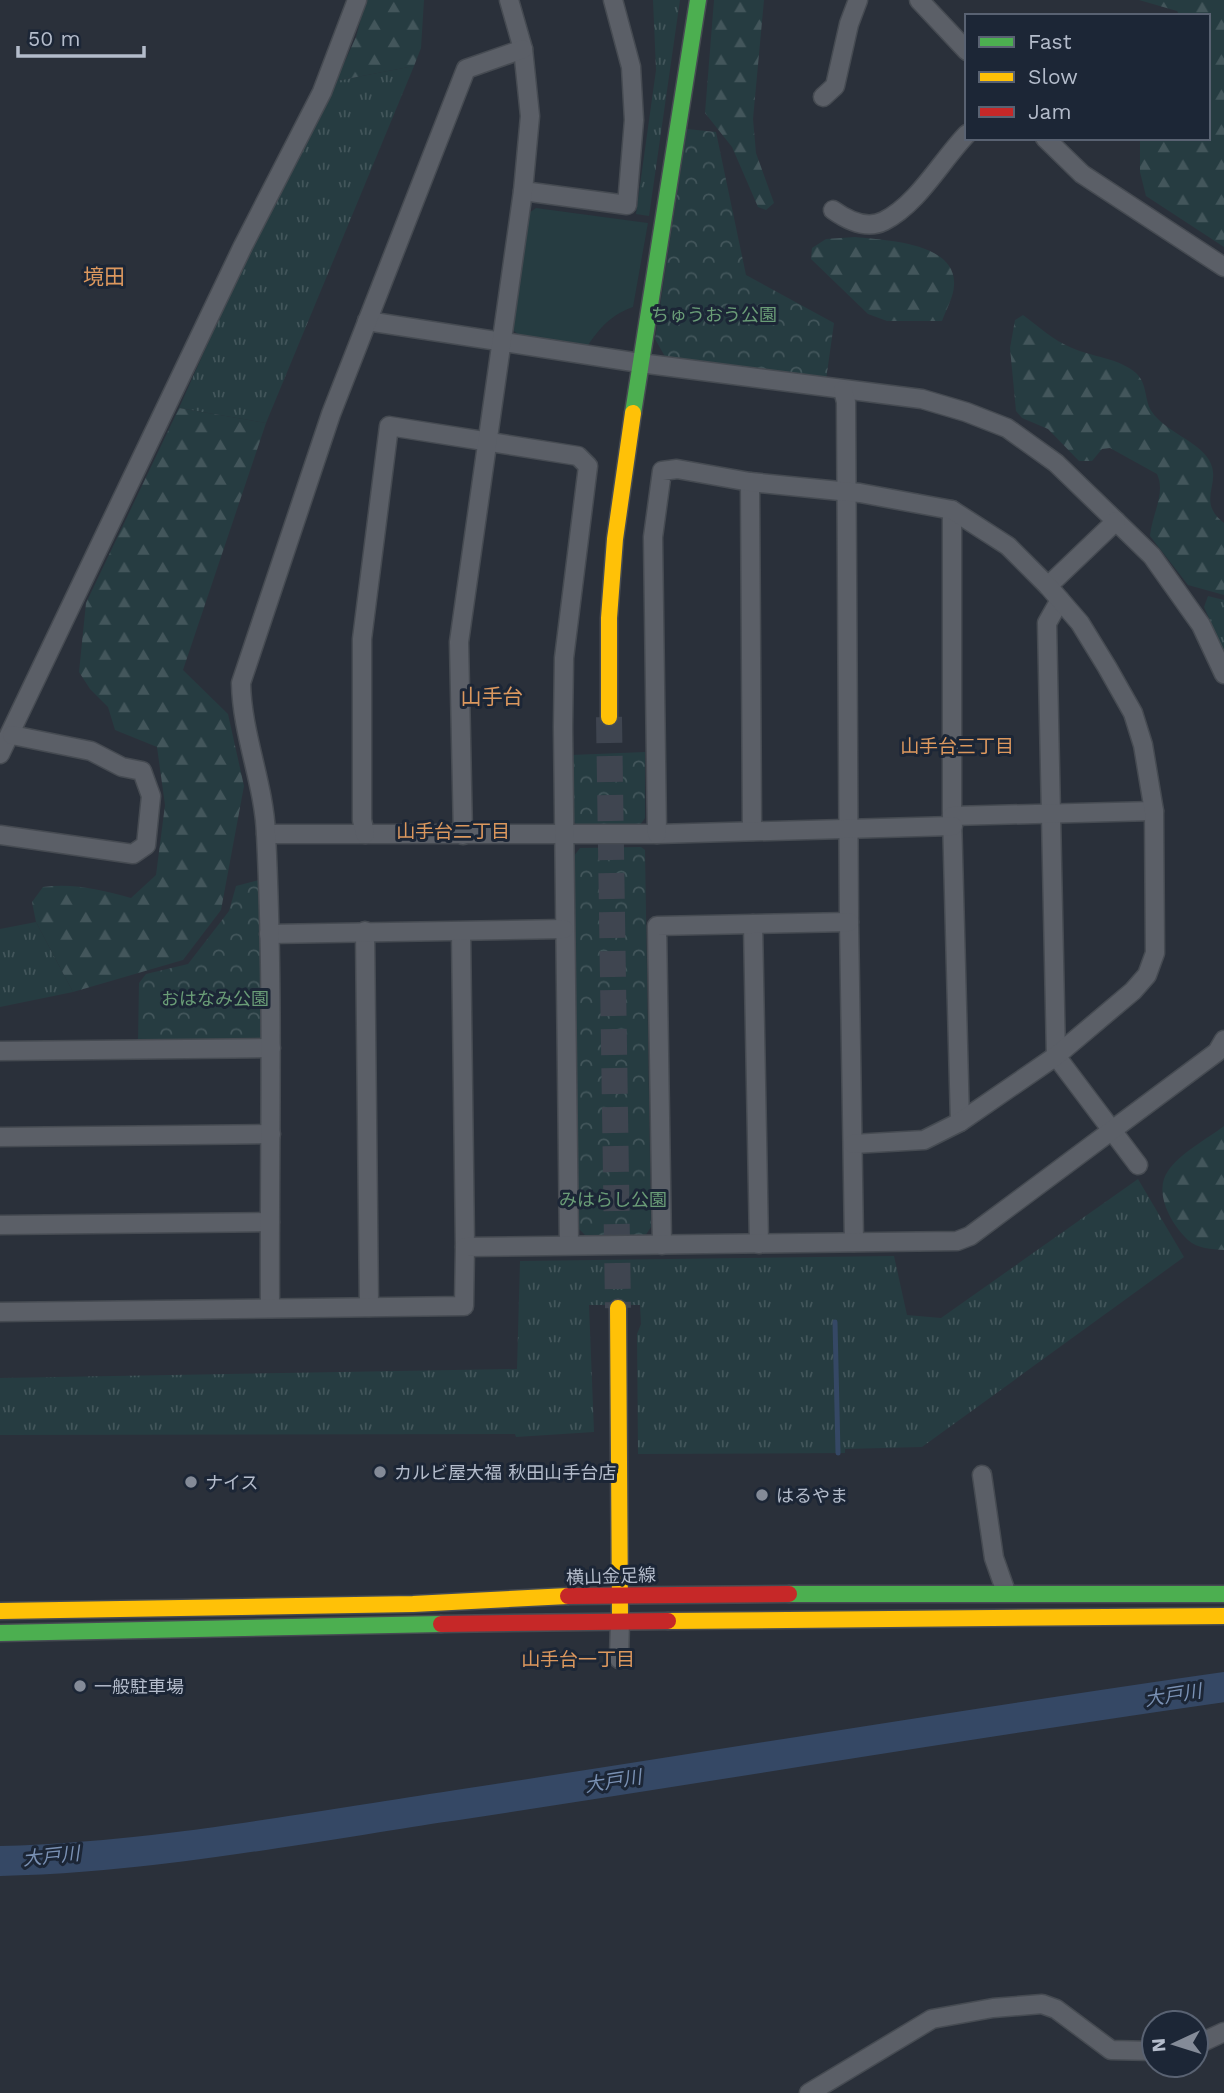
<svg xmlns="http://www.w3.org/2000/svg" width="1224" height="2093" font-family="'Work Sans','Noto Sans JP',sans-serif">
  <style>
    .grass { fill: url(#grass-tufts) }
    .forest { fill: url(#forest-firs) }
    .park { fill: url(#park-crowns) }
    .pitch { fill: #263c41 }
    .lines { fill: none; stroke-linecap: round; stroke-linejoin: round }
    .stream { stroke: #354865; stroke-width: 5 }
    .river { stroke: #354865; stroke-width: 30 }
    .secondary-tunnel { stroke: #3f4550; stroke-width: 26; stroke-dasharray: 26 13; stroke-linecap: butt }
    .street-casing { stroke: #464b52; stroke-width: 21 }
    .fast-casing { stroke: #464b52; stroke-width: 19 }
    .slow-casing { stroke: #464b52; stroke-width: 19 }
    .jam-casing { stroke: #464b52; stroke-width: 19 }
    .street { stroke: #5b5f67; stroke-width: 18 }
    .fast { stroke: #4caf50; stroke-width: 16 }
    .slow { stroke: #ffc107; stroke-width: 16 }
    .jam { stroke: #c62828; stroke-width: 16 }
    .poi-dot { fill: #848b98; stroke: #1c2636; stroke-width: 2.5 }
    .labels { text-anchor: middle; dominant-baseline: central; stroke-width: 6; stroke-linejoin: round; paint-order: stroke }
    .park-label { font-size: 18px; fill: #6a9d77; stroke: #1c2636 }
    .poi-label { font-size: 18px; fill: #b4bccb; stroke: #1c2636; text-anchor: start }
    .street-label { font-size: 18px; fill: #b4bccb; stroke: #1c2636 }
    .neighbourhood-label { font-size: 19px; fill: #dc985e; stroke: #1c2636 }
    .water-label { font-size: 19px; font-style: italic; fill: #7a91b4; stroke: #1c2636 }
    .quarter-label { font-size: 21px; fill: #dc985e; stroke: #1c2636 }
  </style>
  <defs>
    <pattern id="grass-tufts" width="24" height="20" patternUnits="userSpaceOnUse" patternTransform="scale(1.75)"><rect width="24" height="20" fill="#263c41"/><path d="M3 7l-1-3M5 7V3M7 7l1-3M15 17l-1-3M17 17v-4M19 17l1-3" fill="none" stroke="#43565b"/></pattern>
    <pattern id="forest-firs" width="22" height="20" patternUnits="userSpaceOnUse" patternTransform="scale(1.75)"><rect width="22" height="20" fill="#263c41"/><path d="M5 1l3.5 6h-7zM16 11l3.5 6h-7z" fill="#43565b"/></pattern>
    <pattern id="park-crowns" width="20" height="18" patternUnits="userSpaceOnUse" patternTransform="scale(1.75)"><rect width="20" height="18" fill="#263c41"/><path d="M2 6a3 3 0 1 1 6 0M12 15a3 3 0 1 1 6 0" fill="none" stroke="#43565b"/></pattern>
  </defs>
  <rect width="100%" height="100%" fill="#2a303a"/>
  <g class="grass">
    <path d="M653,0H680L649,216L636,214L656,70Z"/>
    <path d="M414,66L266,423L179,408L237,278L336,81Z"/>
    <path d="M1208,596L1224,600V652L1204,607Z"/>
    <path d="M36,922L73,992L0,1007V929Z"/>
    <path d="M1138,1179L1184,1257L922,1447L845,1449V1453L638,1454L637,1334L641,1324L640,1305H589L594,1432L516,1437L515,1434L0,1435V1378L517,1369L520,1261L894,1256L907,1315L941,1318Z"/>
  </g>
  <g class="forest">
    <path d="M366,0H424L421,48L414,66L336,81L356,37Z"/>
    <path d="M714,0H764L753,119L756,153L774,203L766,210L758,207L732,147L705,113Z"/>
    <path d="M1139,0H1224V247L1146,196L1140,172V138H1208V16H1180L1177,11Z"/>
    <path d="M855,237C883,240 957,242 954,285C954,296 946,310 942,321H887L868,314L811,259L812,248L826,239Z"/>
    <path d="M1023,315C1039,327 1053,340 1072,348C1092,357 1119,358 1136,373C1148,384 1144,401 1152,412C1166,432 1198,441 1209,460C1223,484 1195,500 1224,523V595L1188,585L1150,536C1152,514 1166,493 1157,474L1110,448L1102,449L1092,461H1079L1048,429L1022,418L1016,411L1010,348L1015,320Z"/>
    <path d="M179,408L266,423L183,670L228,714L244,786L221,910L183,960L73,992L36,922L32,902L43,887C75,883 101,890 131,898L156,875L165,805L157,747L115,730L108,707L90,689L79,672L86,603Z"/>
    <path d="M1224,1126V1250C1211,1249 1198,1249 1188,1240C1171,1224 1153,1192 1168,1171C1180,1153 1207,1139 1224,1126Z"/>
  </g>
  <g class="park">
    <path d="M687,129L716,132L746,275L834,323L826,380L667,360L655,339Z"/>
    <path d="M645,752V818L640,825L577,826L572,818L571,755Z"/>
    <path d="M641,847L645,850L651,1227L645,1236L588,1238L576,1226L574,856L580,848Z"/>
    <path d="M259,880L262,1039L138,1043L139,983L146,974L188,964L229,911L236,886Z"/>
  </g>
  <path class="pitch" d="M536,208L648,223L633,307C611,315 600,327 587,347L522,337L511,329L526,215Z"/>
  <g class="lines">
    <path class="stream" d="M835,1322L838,1453"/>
    <path class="river" d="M0,1861C146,1858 299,1829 444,1807C704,1768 963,1724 1224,1687"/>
    <path class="secondary-tunnel" d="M609,717L618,1308"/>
    <defs>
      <g id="street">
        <path d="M919,0L967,51"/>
        <path d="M823,97L835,86L849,24L858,0"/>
        <path d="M1045,138L1082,174L1224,267"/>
        <path d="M523,191L627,205L634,120L631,67L613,0"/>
        <path d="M833,210C847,220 866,230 884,221C918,204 941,161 967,134"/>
        <path d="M367,321L640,363L922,399L966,412L1007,428L1056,463L1152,556L1201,625L1224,674"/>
        <path d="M843,390L846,402L849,922L854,1242"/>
        <path d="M750,482L752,831"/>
        <path d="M952,510V816L960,1122"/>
        <path d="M1048,586L1116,521"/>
        <path d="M1060,600L1047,623L1056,1056L1138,1165"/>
        <path d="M0,754L243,246L322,92L357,0"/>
        <path d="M952,816L1154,811"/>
        <path d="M266,834H657L953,826"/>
        <path d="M365,834L362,820V639L389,426L578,456L588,466L564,658L563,727L569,1244"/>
        <path d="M657,834L653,537L662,471L677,469L750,482L860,493L952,510L1008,546L1048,586L1080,623L1107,667L1133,713L1143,745L1154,811L1155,953L1147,975L1133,991L1056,1056L960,1122L924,1140L853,1144"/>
        <path d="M0,835L133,854L146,845L151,796L142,771L122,767L91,751L12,735"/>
        <path d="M463,835L459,642L523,191L530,116L523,49L509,0"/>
        <path d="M753,924L759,1244"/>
        <path d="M365,931L369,1307"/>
        <path d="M461,932L465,1247"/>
        <path d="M269,934L564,929"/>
        <path d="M0,1051L271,1048"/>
        <path d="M0,1137L271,1134"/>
        <path d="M0,1225L270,1222"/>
        <path d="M662,1245L657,926L849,922"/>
        <path d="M270,1307C269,1150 274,992 266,834C264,783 242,735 241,683L331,414L466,69L523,49"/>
        <path d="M0,1312L464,1306L465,1247L957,1241L970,1236L1217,1052L1224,1040"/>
        <path d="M982,1475L994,1558L1006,1592"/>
        <path d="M619,1659L620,1621"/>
        <path d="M1196,2045L1224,2032"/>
        <path d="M809,2093L932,2019L993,2008L1042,2004L1056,2009L1111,2050L1154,2051"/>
      </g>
      <g id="fast">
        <path d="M633,413L698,0"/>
        <path d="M789,1594H1224"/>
        <path d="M0,1633L441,1624"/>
      </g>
      <g id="slow">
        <path d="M609,717V618L615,539L633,413"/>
        <path d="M618,1308L620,1614"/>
        <path d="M0,1611L413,1604L568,1596"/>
        <path d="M668,1621L1224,1616"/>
      </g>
      <g id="jam">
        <path d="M568,1596L789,1594"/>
        <path d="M441,1624L668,1621"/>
      </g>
    </defs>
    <use href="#street" class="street-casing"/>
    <use href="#fast" class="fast-casing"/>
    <use href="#slow" class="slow-casing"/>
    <use href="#jam" class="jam-casing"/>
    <use href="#street" class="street"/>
    <use href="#fast" class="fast"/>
    <use href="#slow" class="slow"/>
    <use href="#jam" class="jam"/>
  </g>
  <g class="poi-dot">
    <circle cx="380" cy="1472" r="7"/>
    <circle cx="191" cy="1482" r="7"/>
    <circle cx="762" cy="1495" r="7"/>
    <circle cx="80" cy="1686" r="7"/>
  </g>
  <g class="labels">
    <g class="park-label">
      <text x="714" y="314">ちゅうおう公園</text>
      <text x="215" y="998">おはなみ公園</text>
      <text x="613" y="1199">みはらし公園</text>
    </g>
    <g class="poi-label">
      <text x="394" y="1472">カルビ屋大福 秋田山手台店</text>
      <text x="205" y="1482">ナイス</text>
      <text x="776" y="1495">はるやま</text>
      <text x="94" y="1686">一般駐車場</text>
    </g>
    <g class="street-label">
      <text transform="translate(611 1576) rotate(-2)">横山金足線</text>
    </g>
    <g class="neighbourhood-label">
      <text x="957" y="746">山手台三丁目</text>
      <text x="453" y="831">山手台二丁目</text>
      <text x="578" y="1659">山手台一丁目</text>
    </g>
    <g class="water-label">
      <text transform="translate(1173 1695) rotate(-9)">大戸川</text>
      <text transform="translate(613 1781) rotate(-9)">大戸川</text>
      <text transform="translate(51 1856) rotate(-6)">大戸川</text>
    </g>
    <g class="quarter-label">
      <text x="104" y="276">境田</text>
      <text x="492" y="696">山手台</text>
    </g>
  </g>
  <rect x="965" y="14" width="245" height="126" fill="#1c2636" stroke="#596272" stroke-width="2"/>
  <rect x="979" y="37" width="35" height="10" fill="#4caf50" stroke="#596272" stroke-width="2"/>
  <text x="1028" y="49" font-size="21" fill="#b4bccb">Fast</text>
  <rect x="979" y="72" width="35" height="10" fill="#ffc107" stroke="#596272" stroke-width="2"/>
  <text x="1028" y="84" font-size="21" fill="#b4bccb">Slow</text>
  <rect x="979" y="107" width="35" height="10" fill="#c62828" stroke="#596272" stroke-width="2"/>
  <text x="1028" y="119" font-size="21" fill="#b4bccb">Jam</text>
  <g transform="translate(1175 2044) rotate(266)"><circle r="33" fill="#1c2636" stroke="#596272" stroke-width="2"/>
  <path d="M0-5L12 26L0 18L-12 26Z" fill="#848b98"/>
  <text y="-10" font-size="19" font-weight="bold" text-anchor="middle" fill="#b4bccb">N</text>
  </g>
  <path d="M18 46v10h126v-10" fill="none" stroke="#b4bccb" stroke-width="3.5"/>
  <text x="28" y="46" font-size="21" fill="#b4bccb" stroke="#1c2636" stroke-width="5" paint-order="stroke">50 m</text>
</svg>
